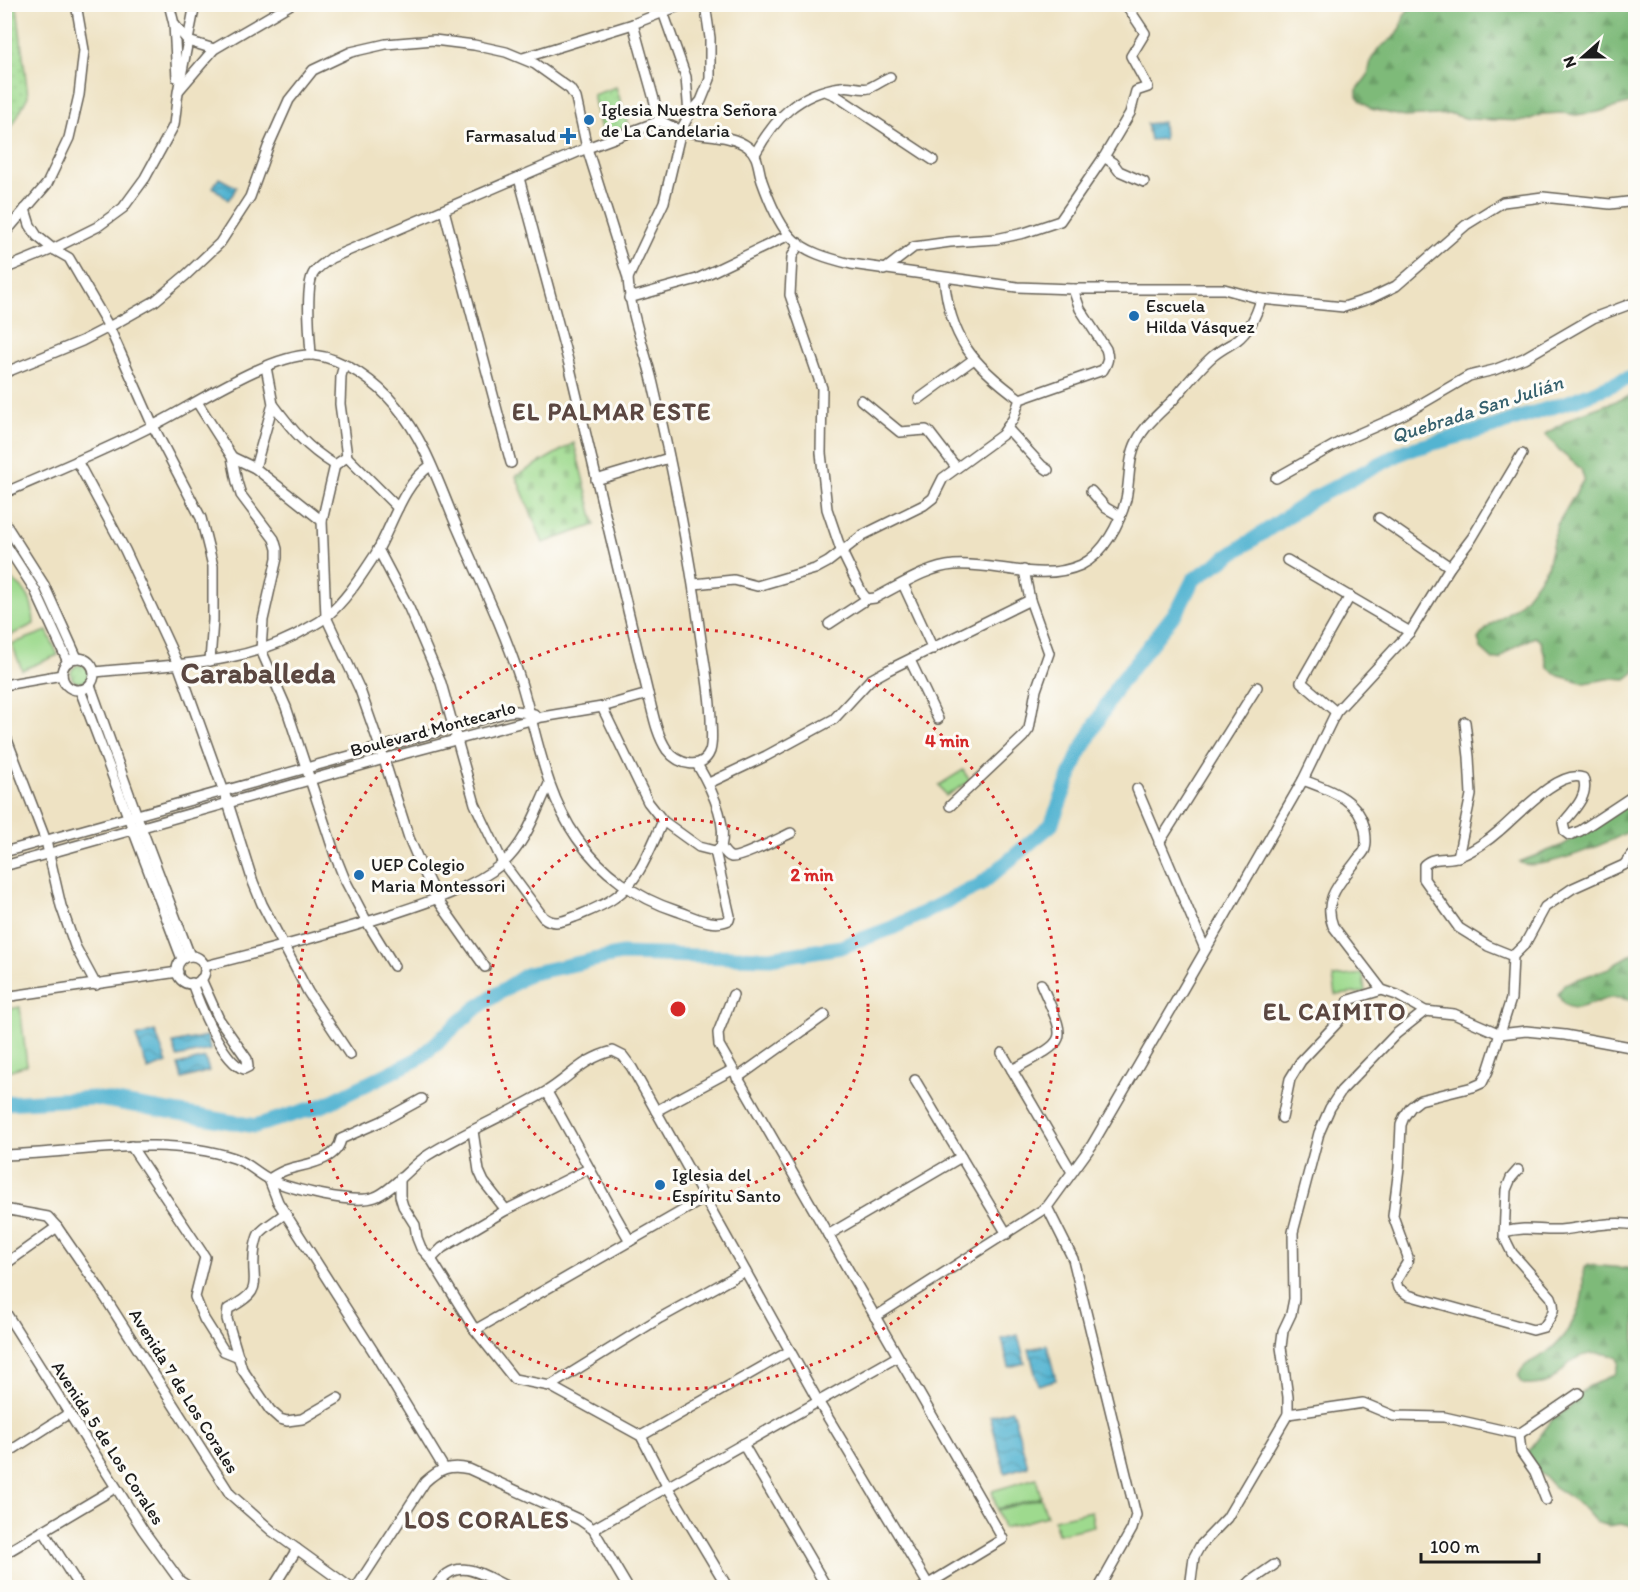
<svg xmlns="http://www.w3.org/2000/svg" width="1640" height="1592" font-family="Itim,sans-serif">
  <style>
    .grass { fill: url(#grass-dots); stroke: #5d7b55; stroke-width: 1.5 }
    .forest { fill: url(#forest-firs); stroke: #4d6b4a; stroke-width: 1.5 }
    .cemetery { fill: url(#cemetery-stones); stroke: #5d7b55; stroke-width: 1.5 }
    .garden { fill: #9eda8e; stroke: #5d7b55; stroke-width: 1.5 }
    .water { fill: url(#water-waves); stroke: #386876; stroke-width: 1.5 }
    .lines { fill: none; stroke-linecap: round; stroke-linejoin: round }
    .river { stroke: #53b4d1; stroke-width: 15 }
    .minor-casing { stroke: #666156; stroke-width: 12 }
    .minor { stroke: #fff; stroke-width: 9 }
    .ring { fill: none; stroke: #d62828; stroke-width: 3; stroke-dasharray: 3 6 }
    .poi-dot { fill: #1f6fb2; stroke: #fdfcf7; stroke-width: 2 }
    .labels { text-anchor: middle; dominant-baseline: central; stroke-width: 6; stroke-linejoin: round; paint-order: stroke }
    .poi-label { font-size: 18px; fill: #1c1c1c; stroke: #fdfcf7; text-anchor: start }
    .street-label { font-size: 18px; fill: #1c1c1c; stroke: #fdfcf7 }
    .water-label { font-size: 20px; font-style: italic; fill: #35606d; stroke: #fdfcf7 }
    .district-label { font-size: 24px; font-weight: bold; letter-spacing: 1.5px; fill: #5b4741; stroke: #fdfcf7 }
    .town-label { font-size: 30px; font-weight: bold; fill: #5b4741; stroke: #fdfcf7 }
    .centre { fill: #d62828; stroke: #fdfcf7; stroke-width: 3 }
    .ring-label { font-size: 18px; text-anchor: middle; font-weight: bold; fill: #d62828; stroke: #fdfcf7; stroke-width: 6; stroke-linejoin: round; paint-order: stroke }
  </style>
  <defs>
    <pattern id="grass-dots" width="8" height="8" patternUnits="userSpaceOnUse" patternTransform="scale(1.5)"><rect width="8" height="8" fill="#9eda8e"/><path d="M2 2h.1M6 6h.1" fill="none" stroke="#88ba7a" stroke-width="1.8" stroke-linecap="round"/></pattern>
    <pattern id="forest-firs" width="22" height="20" patternUnits="userSpaceOnUse" patternTransform="scale(1.5)"><rect width="22" height="20" fill="#7eba79"/><path d="M5 1l3.5 6h-7zM16 11l3.5 6h-7z" fill="#6c9f68"/></pattern>
    <pattern id="cemetery-stones" width="16" height="16" patternUnits="userSpaceOnUse" patternTransform="scale(1.5)"><rect width="16" height="16" fill="#9eda8e"/><path d="M2 7V4a2 2 0 0 1 4 0v3zM10 15v-3a2 2 0 0 1 4 0v3z" fill="#88ba7a"/></pattern>
    <pattern id="water-waves" width="16" height="10" patternUnits="userSpaceOnUse" patternTransform="scale(1.5)"><rect width="16" height="10" fill="#53b4d1"/><path d="M0 5q4-4 8 0t8 0" fill="none" stroke="#4492a9"/></pattern>
  </defs>
  <rect width="100%" height="100%" fill="#fdfcf7"/>
  <filter id="ink" filterUnits="userSpaceOnUse"><feTurbulence type="fractalNoise" baseFrequency=".0167" numOctaves="2"/><feDisplacementMap in="SourceGraphic" scale="12" xChannelSelector="R" yChannelSelector="G"/><feConvolveMatrix kernelMatrix="1 2 1 2 8 2 1 2 1" color-interpolation-filters="sRGB"/></filter>
  <filter id="wash" filterUnits="userSpaceOnUse"><feTurbulence type="fractalNoise" baseFrequency=".008" numOctaves="4" result="noise"/><feDisplacementMap in="SourceGraphic" scale="24" xChannelSelector="R" yChannelSelector="G"/><feGaussianBlur stdDeviation="1.35" result="paint"/><feColorMatrix in="noise" values="0 0 0 0 0 0 0 0 0 0 0 0 0 0 0 0 0 1.4 0 .05"/><feComposite in="paint" operator="in"/></filter>
  <g filter="url(#wash)">
    <rect width="100%" height="100%" fill="#eee2c3"/>
    <g class="grass">
      <path d="M5,4L16,5L17,7L28,96L5,140Z"/>
      <path d="M616,87L628,125L603,138L593,95Z"/>
      <circle cx="80" cy="674" r="9"/>
    </g>
    <g class="forest">
      <path d="M1412,4L1635,5V102L1598,112L1576,115L1562,113L1543,114L1525,121L1469,119L1451,114L1405,117L1371,109L1361,101L1357,96V90L1368,75L1371,60L1378,49L1393,38L1401,28L1404,16Z"/>
      <path d="M1635,394V672L1626,679L1613,678L1585,683L1559,676L1548,668L1541,642L1535,637C1523,642 1508,648 1500,659L1493,660L1481,649L1478,639C1488,622 1508,616 1521,602C1531,592 1539,579 1547,567L1557,525L1584,479L1581,469L1562,453L1545,434L1577,415Z"/>
      <path d="M1635,794V827C1619,840 1536,874 1519,862L1563,845L1614,811Z"/>
      <path d="M1635,952V1002C1628,1000 1620,997 1612,998C1591,1000 1569,1022 1558,994L1564,984L1609,968Z"/>
      <path d="M1589,1265L1635,1269V1527L1620,1524L1608,1526L1596,1522L1580,1504L1553,1486L1545,1477L1535,1469L1528,1452L1552,1420L1571,1406L1579,1395L1588,1387L1615,1374L1619,1363L1617,1358C1607,1352 1586,1352 1575,1359C1557,1372 1557,1384 1531,1385C1523,1386 1520,1383 1518,1376C1524,1362 1534,1361 1546,1353C1565,1339 1580,1315 1583,1291C1584,1283 1582,1276 1584,1268Z"/>
    </g>
    <path class="cemetery" d="M574,443L595,525L543,543L516,476Z"/>
    <g class="garden">
      <path d="M5,573C8,578 11,579 16,583C31,594 33,606 34,624L5,638Z"/>
      <path d="M47,631L58,655L22,670L12,644Z"/>
      <path d="M963,770L970,781L946,796L939,785Z"/>
      <path d="M1363,974L1365,992L1336,995L1333,977Z"/>
      <path d="M20,1007L27,1065L5,1072V1010Z"/>
      <path d="M1036,1478L1041,1497L997,1509L992,1491Z"/>
      <path d="M1041,1498L1047,1516L1003,1528L997,1510Z"/>
      <path d="M1091,1511L1094,1526L1058,1534L1054,1519Z"/>
    </g>
    <g class="water">
      <path d="M1163,122L1164,139L1150,140L1147,124Z"/>
      <path d="M219,178L236,187L233,194L228,200L213,187Z"/>
      <path d="M155,1031L167,1063L148,1070L136,1037Z"/>
      <path d="M207,1036L210,1050L177,1057L173,1043Z"/>
      <path d="M205,1058L209,1071L182,1079L178,1065Z"/>
      <path d="M1018,1335L1025,1363L1009,1367L1002,1339Z"/>
      <path d="M1047,1345L1056,1380L1038,1385L1029,1349Z"/>
      <path d="M1012,1410L1028,1466L1005,1473L990,1416Z"/>
    </g>
    <g class="lines">
      <path class="river" d="M4,1103L93,1098L255,1126L324,1105L418,1059L476,1008L528,974L621,954L770,958L841,947L892,928L980,885L1051,825L1078,756L1116,688L1179,608L1193,580L1316,497L1405,451L1492,427L1574,400L1636,375"/>
    </g>
  </g>
  <g filter="url(#ink)">
    <g class="lines">
      <defs>
        <g id="minor">
          <path d="M169,4L174,24L177,78"/>
          <path d="M663,12L686,77L689,115"/>
          <path d="M174,24L188,41L214,49"/>
          <path d="M633,24L660,121C667,124 674,128 681,130C702,137 730,133 748,147C759,155 758,169 762,181C768,198 777,220 789,235C803,252 831,259 851,264L1017,287L1073,289H1224L1261,299L1344,307L1371,298L1396,286L1466,225L1503,202L1543,197L1610,204L1636,201"/>
          <path d="M523,58L633,24L684,4"/>
          <path d="M179,90L214,49L291,4"/>
          <path d="M825,91L835,95L933,160"/>
          <path d="M755,154C775,118 798,93 841,87C850,85 860,90 869,88C876,85 883,80 890,77"/>
          <path d="M1104,157L1113,163L1119,171L1144,182"/>
          <path d="M25,209L30,225L37,236L53,249L69,258L109,327L153,426L201,518L213,566V620L210,661"/>
          <path d="M444,210L511,463"/>
          <path d="M4,234L47,184L69,138L79,95L84,50L76,4"/>
          <path d="M799,243L792,257L790,295L822,388L821,453L827,509L841,550L862,593L867,599"/>
          <path d="M4,269L53,249L97,227L123,208L145,178L174,125L178,92L195,4"/>
          <path d="M884,270L914,247L950,242L996,239L1024,233L1060,221L1104,157L1130,113L1136,91L1148,87L1131,56L1145,33L1127,6L1131,4"/>
          <path d="M628,278L664,202L681,130L689,115L701,101L710,79V38L705,4"/>
          <path d="M944,278C950,338 972,364 1020,399"/>
          <path d="M629,298L697,279L789,235"/>
          <path d="M311,355C310,337 305,289 313,274C317,267 325,263 331,258L587,148L660,121"/>
          <path d="M344,365L341,376L340,404L347,457L398,508"/>
          <path d="M4,373L82,341L109,327L155,301L186,275L220,243L250,197L268,147L289,100L313,70L351,52L386,44L434,40L474,45L506,52L535,64L570,89L576,98L587,148L628,278C630,313 645,349 653,384C672,466 689,549 700,633C704,662 710,690 711,719C711,728 713,741 710,751C702,772 678,764 667,750C656,734 653,712 648,694L569,364L519,178"/>
          <path d="M919,399L974,359"/>
          <path d="M861,400L900,432L926,430L929,432L956,467"/>
          <path d="M197,402L232,457L237,482L241,495L274,539L277,549V558L263,620L261,650L286,707L335,855L345,880L367,922L394,966"/>
          <path d="M273,404C293,431 306,447 335,465"/>
          <path d="M1007,428L1042,466L1048,470"/>
          <path d="M232,457L255,468L322,521"/>
          <path d="M347,457L335,465L322,521L326,617L360,690L380,747L409,838L418,859L437,899L485,967"/>
          <path d="M77,461L125,550L178,664L228,803L253,882L262,904L308,992L350,1055"/>
          <path d="M255,468L273,404L266,367"/>
          <path d="M1276,478L1342,441L1404,414L1469,376L1494,370L1524,358L1593,318L1636,302"/>
          <path d="M596,480L669,458"/>
          <path d="M1091,491L1106,508L1120,516"/>
          <path d="M4,493C54,471 106,450 154,425C192,406 273,352 313,355C344,358 377,383 396,406C425,440 440,487 457,527C479,578 503,627 520,679C537,733 544,791 577,838C601,873 637,898 677,911C692,916 713,928 729,920L730,916L715,851"/>
          <path d="M1379,518L1450,567"/>
          <path d="M4,522L44,585L77,658"/>
          <path d="M4,542L35,590L68,662"/>
          <path d="M378,549L409,608L441,683L475,804L503,863L543,917C554,926 564,921 577,916C589,911 603,906 614,898C640,881 650,848 663,821"/>
          <path d="M1287,560L1410,632"/>
          <path d="M694,584L734,580L757,586L815,569L828,562L863,535L924,505L933,498L943,478L1002,435L1013,419L1020,399L1103,370C1108,362 1109,358 1106,349L1080,309L1073,289"/>
          <path d="M903,584L933,649"/>
          <path d="M829,624L867,599L875,598C899,586 927,567 954,565C996,562 1041,583 1081,565C1104,554 1120,523 1126,499C1130,480 1128,458 1137,441C1145,425 1161,412 1173,400C1186,385 1198,369 1213,356C1220,350 1228,346 1236,341C1249,331 1257,314 1261,299"/>
          <circle cx="78" cy="674" r="16"/>
          <path d="M910,660L938,719"/>
          <path d="M94,672C166,664 244,667 308,628C314,625 322,621 327,616C347,599 361,576 375,555C392,527 402,485 430,466"/>
          <path d="M4,685L62,675"/>
          <path d="M90,685L141,827L190,956"/>
          <path d="M80,690L182,959"/>
          <path d="M602,707L648,802L663,821L699,847L715,851"/>
          <path d="M1336,712L1301,682L1350,596"/>
          <path d="M4,732L46,841L61,906L75,946L96,985"/>
          <path d="M697,764C710,786 728,821 721,847L715,851"/>
          <path d="M1303,780C1329,790 1359,798 1365,830C1366,836 1367,843 1365,849C1364,853 1359,857 1357,860C1341,882 1322,898 1333,926L1382,990L1397,995L1425,1011L1454,1014L1500,1034L1526,1031L1565,1035L1636,1048"/>
          <path d="M709,783L766,756L834,719L870,680L888,670L1030,600"/>
          <path d="M1137,789L1205,949"/>
          <path d="M950,806L1023,737L1029,729L1036,690L1049,653L1030,600L1024,570"/>
          <path d="M1159,843L1257,687"/>
          <path d="M721,847C723,850 727,856 731,857C739,859 780,838 791,833"/>
          <path d="M4,852L508,712L516,711L534,714"/>
          <path d="M1458,857L1471,795L1469,757L1465,722"/>
          <path d="M4,866L384,759L542,717L602,707L648,694"/>
          <path d="M1513,956L1488,946L1459,928L1424,879V865C1435,855 1447,861 1460,856C1473,851 1489,840 1499,831C1517,816 1560,768 1583,778C1590,795 1573,811 1563,823L1565,832L1569,835L1580,831L1636,794"/>
          <circle cx="191" cy="970" r="14"/>
          <path d="M205,966C265,951 326,935 386,916C423,904 472,889 503,863C526,843 536,811 549,784"/>
          <path d="M192,983C199,1004 223,1063 244,1069L248,1067L247,1059L219,1019L201,979"/>
          <path d="M733,995L718,1033L719,1045L1003,1539L922,1588"/>
          <path d="M4,997L178,972"/>
          <path d="M1002,1053L1072,1172"/>
          <path d="M1012,1070C1071,1038 1067,1044 1041,984"/>
          <path d="M737,1078L825,1015"/>
          <path d="M915,1080L1007,1234"/>
          <path d="M547,1092C575,1141 601,1191 630,1241"/>
          <path d="M422,1099L382,1121L341,1139C337,1162 304,1164 286,1170C280,1172 274,1176 269,1179L278,1202L375,1354L444,1468"/>
          <path d="M656,1111L732,1070"/>
          <path d="M1282,1118L1290,1079L1301,1061L1338,1022L1349,1000L1382,990"/>
          <path d="M473,1131L479,1171L484,1182L506,1210"/>
          <path d="M131,1146L205,1257L195,1297L204,1319L224,1351L239,1357"/>
          <path d="M4,1155C81,1153 160,1134 234,1158C247,1162 257,1173 269,1179C290,1189 354,1205 375,1197C392,1191 412,1165 428,1155C465,1132 506,1115 544,1093C570,1078 581,1059 613,1051L623,1056L632,1068L818,1401L928,1584"/>
          <path d="M588,1169L506,1210L442,1248L431,1259L475,1330L514,1379L550,1386L641,1436L667,1486L728,1588"/>
          <path d="M1518,1170L1511,1178L1506,1190L1504,1237L1512,1253L1551,1297C1557,1310 1551,1316 1544,1327L1533,1330L1408,1295L1398,1288L1396,1281L1407,1263L1408,1257L1393,1216L1399,1168L1401,1125L1404,1117L1411,1107L1420,1100L1473,1087L1482,1083L1488,1071L1511,999L1513,956L1525,944L1545,907L1573,888L1624,865L1636,850"/>
          <path d="M400,1178V1196L403,1206L415,1225L417,1238L421,1248L431,1259"/>
          <path d="M1047,1207L1073,1259L1136,1515L1132,1529L1099,1588"/>
          <path d="M4,1209L48,1217L57,1227L101,1291L230,1494L272,1531L351,1588"/>
          <path d="M285,1213C278,1220 265,1226 259,1234C257,1237 256,1243 255,1247C249,1284 268,1288 228,1309L227,1319L242,1369L270,1410L280,1419L287,1421L302,1419L338,1398"/>
          <path d="M1504,1232C1528,1226 1538,1231 1560,1230C1585,1228 1611,1220 1636,1225"/>
          <path d="M828,1235L961,1157"/>
          <path d="M4,1265L57,1227"/>
          <path d="M4,1310L143,1530L180,1581L191,1588"/>
          <path d="M875,1317L1047,1207L1092,1145L1183,989L1303,780L1336,712L1410,632L1450,567L1472,538L1522,454"/>
          <path d="M475,1330L705,1198"/>
          <path d="M550,1386L660,1318L745,1271"/>
          <path d="M1288,1414L1363,1403L1394,1416L1444,1417L1519,1434L1579,1393"/>
          <path d="M1519,1434L1521,1452L1535,1472L1546,1500"/>
          <path d="M641,1436L790,1351"/>
          <path d="M743,1444L827,1588"/>
          <path d="M4,1455L68,1414"/>
          <path d="M593,1529L897,1357"/>
          <path d="M43,1530L80,1588"/>
          <path d="M4,1554L115,1488"/>
          <path d="M1052,1586V1588"/>
          <path d="M273,1588L297,1549"/>
          <path d="M356,1588L425,1482C439,1469 450,1464 469,1469L580,1520L593,1529L628,1588"/>
          <path d="M435,1588C456,1553 482,1575 510,1588"/>
          <path d="M1190,1588L1194,1557L1200,1546L1227,1518L1288,1414V1397L1281,1347L1283,1331L1291,1314L1294,1299L1293,1232L1319,1133L1330,1108L1341,1091L1396,1034L1425,1011"/>
          <path d="M1244,1588L1251,1581L1274,1565"/>
        </g>
      </defs>
      <use href="#minor" class="minor-casing"/>
      <use href="#minor" class="minor"/>
    </g>
  </g>
  <g class="ring">
    <circle cx="678" cy="1009" r="190"/>
    <circle cx="678" cy="1009" r="380"/>
  </g>
  <g class="poi-dot">
    <circle cx="589" cy="120" r="6"/>
    <path d="M565 127h6v6h6v6h-6v6h-6v-6h-6v-6h6z"/>
    <circle cx="1134" cy="316" r="6"/>
    <circle cx="359" cy="875" r="6"/>
    <circle cx="660" cy="1185" r="6"/>
  </g>
  <g class="labels">
    <g class="poi-label">
      <text x="601" y="110">Iglesia Nuestra Señora<tspan x="601" dy="21">de La Candelaria</tspan></text>
      <text x="556" y="136" text-anchor="end">Farmasalud</text>
      <text x="1146" y="306">Escuela<tspan x="1146" dy="21">Hilda Vásquez</tspan></text>
      <text x="371" y="865">UEP Colegio<tspan x="371" dy="21">Maria Montessori</tspan></text>
      <text x="672" y="1175">Iglesia del<tspan x="672" dy="21">Espíritu Santo</tspan></text>
    </g>
    <g class="street-label">
      <text transform="translate(433 729) rotate(-15)">Boulevard Montecarlo</text>
      <text transform="translate(184 1391) rotate(58)">Avenida 7 de Los Corales</text>
      <text transform="translate(108 1443) rotate(57)">Avenida 5 de Los Corales</text>
    </g>
    <g class="water-label">
      <text transform="translate(1477 409) rotate(-18)">Quebrada San Julián</text>
    </g>
    <g class="district-label">
      <text x="612" y="411">EL PALMAR ESTE</text>
      <text x="1335" y="1011">EL CAIMITO</text>
      <text x="487" y="1519">LOS CORALES</text>
    </g>
    <g class="town-label">
      <text x="258" y="672">Caraballeda</text>
    </g>
  </g>
  <circle cx="678" cy="1009" r="9" class="centre"/>
  <g class="ring-label">
    <text x="947" y="747">4 min</text>
    <text x="812" y="881">2 min</text>
  </g>
  <rect width="1640" height="1592" fill="none" stroke="#fdfcf7" stroke-width="24"/>
  <g transform="translate(1583 57) rotate(249)" stroke="#fdfcf7" stroke-width="4.5" paint-order="stroke">
  <path d="M0-4.5L10 22L0 15L-10 22Z" fill="#1c1c1c"/>
  <text y="-9" font-size="16" font-weight="bold" text-anchor="middle" fill="#1c1c1c">N</text>
  </g>
  <path d="M1421 1553v9h118v-9" fill="none" stroke="#1c1c1c" stroke-width="3"/>
  <text x="1430" y="1553" font-size="18" fill="#1c1c1c" stroke="#fdfcf7" stroke-width="4.5" paint-order="stroke">100 m</text>
</svg>
